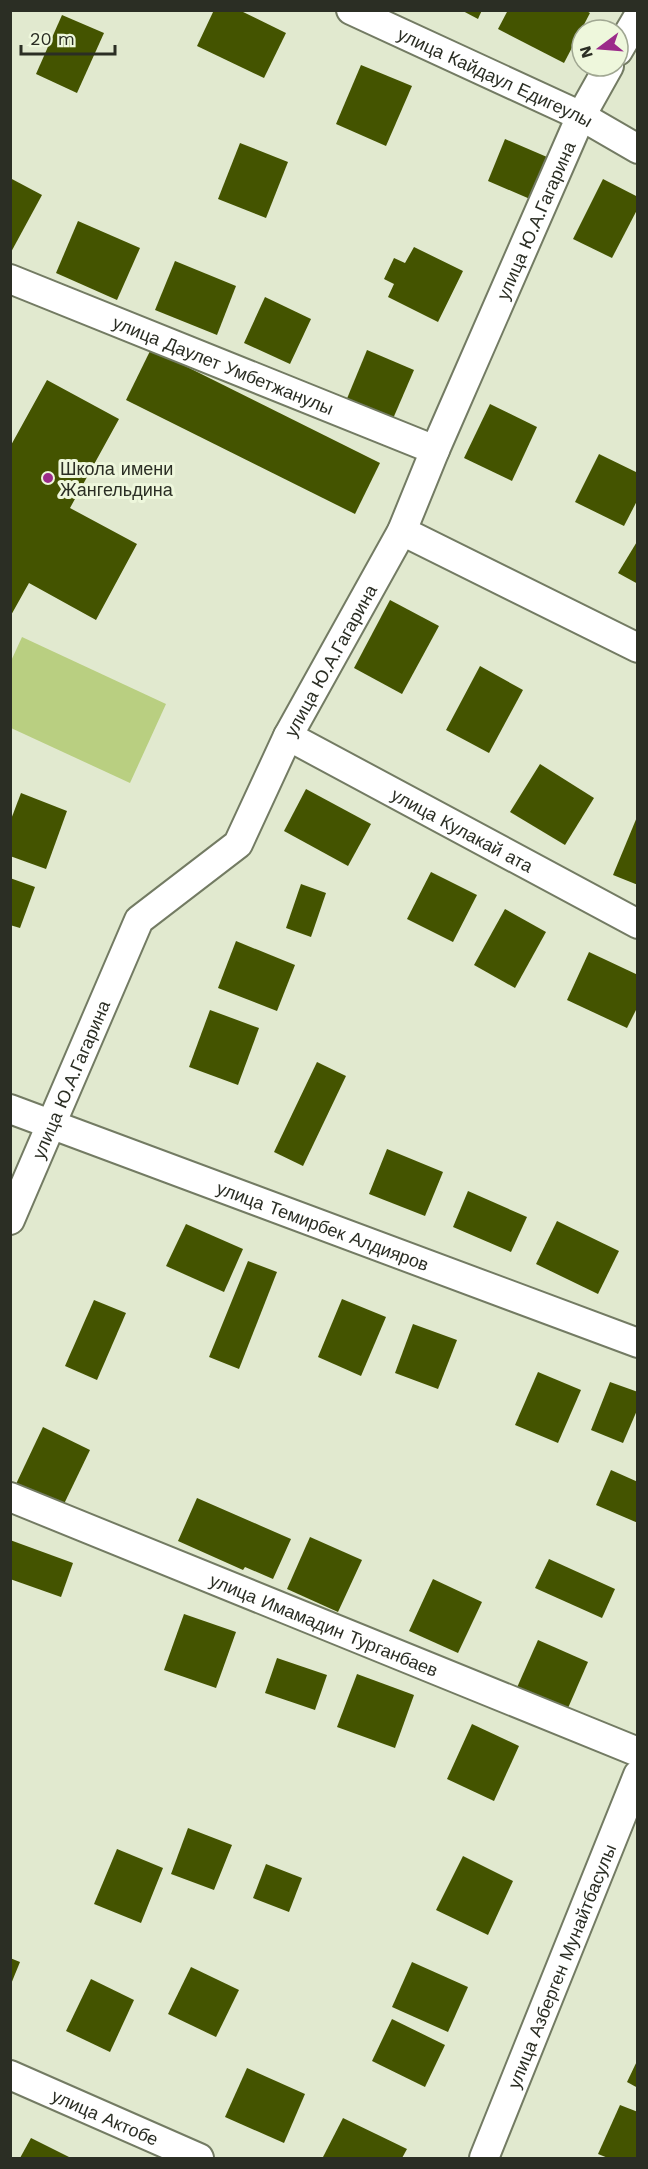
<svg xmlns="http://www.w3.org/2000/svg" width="648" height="2169" font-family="'Work Sans',sans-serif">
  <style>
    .green { fill: #b9cf81 }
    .building { fill: #445400 }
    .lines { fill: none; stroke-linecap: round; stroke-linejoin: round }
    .minor-casing { stroke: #737b63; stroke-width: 32 }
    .minor { stroke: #fff; stroke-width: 28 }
    .poi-dot { fill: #9b2b8a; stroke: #eef7dc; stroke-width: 2 }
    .labels { text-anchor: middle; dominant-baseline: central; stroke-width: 6; stroke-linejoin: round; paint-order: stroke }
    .street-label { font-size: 18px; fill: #2b2e24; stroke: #eef7dc }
    .poi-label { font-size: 18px; fill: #2b2e24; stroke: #eef7dc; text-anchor: start }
  </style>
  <rect width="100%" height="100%" fill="#e1e9cf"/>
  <path class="green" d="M22,637L166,704L130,783L11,728V661Z"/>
  <g class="building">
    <path d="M214,10H239L286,33L264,78L197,46Z"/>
    <path d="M461,10H482L478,19Z"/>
    <path d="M508,10H585L590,13L564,63L498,29Z"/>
    <path d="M62,15L104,33L77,93L36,74Z"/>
    <path d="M361,65L412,86L386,146L336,124Z"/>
    <path d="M505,139L547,157L530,199L488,181Z"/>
    <path d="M240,143L288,162L266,218L218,199Z"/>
    <path d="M10,178L42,195L10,254Z"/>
    <path d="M603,179L638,197V208L612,258L573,239Z"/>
    <path d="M78,221L140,248L117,300L56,273Z"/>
    <path d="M414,247L463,271L438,322L388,297L394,284L384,279L394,258L405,263Z"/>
    <path d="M175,261L236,286L217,335L155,310Z"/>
    <path d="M265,297L311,319L290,364L244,343Z"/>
    <path d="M151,349L380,463L355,514L126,400Z"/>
    <path d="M367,350L414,370L392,421L346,401Z"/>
    <path d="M47,380L119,419L70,508L137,544L96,620L29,583L10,617V447Z"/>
    <path d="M490,404L537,427L512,481L464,458Z"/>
    <path d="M599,454L638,473V499L624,526L575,502Z"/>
    <path d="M638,540V584L618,573Z"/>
    <path d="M390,600L439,626L402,694L354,668Z"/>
    <path d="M480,666L523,690L489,753L446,730Z"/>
    <path d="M540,764L594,798L565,845L510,812Z"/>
    <path d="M306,789L371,824L348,866L284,831Z"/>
    <path d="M21,793L67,811L46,869L10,856V822Z"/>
    <path d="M637,817H638V885L613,875Z"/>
    <path d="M431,872L477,895L453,942L407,919Z"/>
    <path d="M10,878L35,887L20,928L10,925Z"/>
    <path d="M301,884L326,893L311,937L286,928Z"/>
    <path d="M505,909L546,932L515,988L474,965Z"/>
    <path d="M236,941L295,965L277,1011L218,988Z"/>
    <path d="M589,952L638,975V1006L627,1028L567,1000Z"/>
    <path d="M210,1010L259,1028L238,1085L189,1067Z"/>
    <path d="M317,1062L346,1076L303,1166L274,1152Z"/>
    <path d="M387,1149L443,1172L425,1216L369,1194Z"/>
    <path d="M468,1191L527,1217L511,1252L453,1227Z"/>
    <path d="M557,1221L619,1251L598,1294L536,1264Z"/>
    <path d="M186,1224L243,1249L224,1292L166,1266Z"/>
    <path d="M248,1261L277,1272L239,1369L209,1357Z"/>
    <path d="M342,1299L386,1317L361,1376L318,1357Z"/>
    <path d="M94,1300L126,1313L97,1380L65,1366Z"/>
    <path d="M413,1324L457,1340L438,1389L395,1373Z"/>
    <path d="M538,1372L581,1390L558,1443L515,1425Z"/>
    <path d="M610,1382L638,1392V1408L623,1443L591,1430Z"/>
    <path d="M43,1427L90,1450L63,1506L16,1484Z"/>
    <path d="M611,1470L638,1482V1523L596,1505Z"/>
    <path d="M197,1498L291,1539L273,1579L245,1567L243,1570L178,1541Z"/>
    <path d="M310,1537L362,1560L338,1612L287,1589Z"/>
    <path d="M10,1540L73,1563L61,1597L10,1579Z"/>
    <path d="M549,1559L615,1589L602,1618L535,1588Z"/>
    <path d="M433,1579L482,1602L458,1653L409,1631Z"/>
    <path d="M184,1614L236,1632L216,1688L164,1670Z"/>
    <path d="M538,1640L588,1662L565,1715L515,1692Z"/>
    <path d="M277,1658L327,1675L315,1710L265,1693Z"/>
    <path d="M357,1674L414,1695L395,1748L337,1727Z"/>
    <path d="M472,1724L519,1746L494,1801L447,1779Z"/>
    <path d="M188,1828L232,1845L214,1890L171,1874Z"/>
    <path d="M117,1849L163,1868L141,1923L94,1904Z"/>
    <path d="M463,1856L513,1881L488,1935L436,1910Z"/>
    <path d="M266,1864L302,1878L289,1912L253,1898Z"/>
    <path d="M10,1958L20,1962L11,1984H10Z"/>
    <path d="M412,1962L468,1987L448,2032L392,2007Z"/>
    <path d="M191,1967L239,1990L216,2037L168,2014Z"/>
    <path d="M91,1979L134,2000L110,2052L66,2031Z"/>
    <path d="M392,2019L445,2045L425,2087L372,2061Z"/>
    <path d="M638,2059V2088L627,2082Z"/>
    <path d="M247,2068L305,2094L284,2143L225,2117Z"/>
    <path d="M620,2105L638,2112V2158H608L598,2154Z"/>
    <path d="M343,2118L407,2149L402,2158L323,2157Z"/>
    <path d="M31,2138L71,2158H20Z"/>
  </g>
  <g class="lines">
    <defs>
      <g id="minor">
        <path id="s1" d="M351,10L581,116L638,149"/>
        <path d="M618,51L638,17"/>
        <path id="s2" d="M10,279L435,450"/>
        <path d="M402,531L638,648"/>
        <path id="s3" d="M288,736L638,924"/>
        <path id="s4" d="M10,1109L638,1343"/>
        <path id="s5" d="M10,1220L139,920L238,844L288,736L402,531L435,450L581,116L609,66"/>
        <path id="s6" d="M10,1497L638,1752"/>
        <path id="s7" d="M10,2075L199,2158"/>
        <path id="s8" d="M484,2158L638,1775"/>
      </g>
    </defs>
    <use href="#minor" class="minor-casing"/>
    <use href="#minor" class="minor"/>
  </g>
  <circle class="poi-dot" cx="48" cy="478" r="6"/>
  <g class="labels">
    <g class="street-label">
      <text stroke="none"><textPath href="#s1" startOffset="159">улица Кайдаул Едигеулы</textPath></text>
      <text stroke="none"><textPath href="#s5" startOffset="1143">улица Ю.А.Гагарина</textPath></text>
      <text stroke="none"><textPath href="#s2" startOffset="230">улица Даулет Умбетжанулы</textPath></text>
      <text stroke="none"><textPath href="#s5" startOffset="657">улица Ю.А.Гагарина</textPath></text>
      <text stroke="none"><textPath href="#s3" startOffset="198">улица Кулакай ата</textPath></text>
      <text stroke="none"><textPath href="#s5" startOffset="153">улица Ю.А.Гагарина</textPath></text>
      <text stroke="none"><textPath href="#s4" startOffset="334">улица Темирбек Алдияров</textPath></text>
      <text stroke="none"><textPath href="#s6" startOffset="339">улица Имамадин Турганбаев</textPath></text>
      <text stroke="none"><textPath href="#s8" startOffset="207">улица Азберген Мунайтбасулы</textPath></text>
      <text stroke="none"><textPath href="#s7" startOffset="104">улица Актобе</textPath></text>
    </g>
    <g class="poi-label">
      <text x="60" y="468">Школа имени<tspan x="60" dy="21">Жангельдина</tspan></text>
    </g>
  </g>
  <rect width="648" height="2169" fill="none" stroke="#2b2e24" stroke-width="24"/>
  <g transform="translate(600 48) rotate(254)"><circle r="28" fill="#eef7dc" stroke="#a0a792" stroke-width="1.5"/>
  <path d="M0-4.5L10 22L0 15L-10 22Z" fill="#9b2b8a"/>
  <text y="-9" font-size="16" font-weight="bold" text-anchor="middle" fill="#2b2e24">N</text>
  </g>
  <path d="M21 45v9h94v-9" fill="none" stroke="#2b2e24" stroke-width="3"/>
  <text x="30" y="45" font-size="18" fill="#2b2e24" stroke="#eef7dc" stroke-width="4.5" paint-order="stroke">20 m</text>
</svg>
